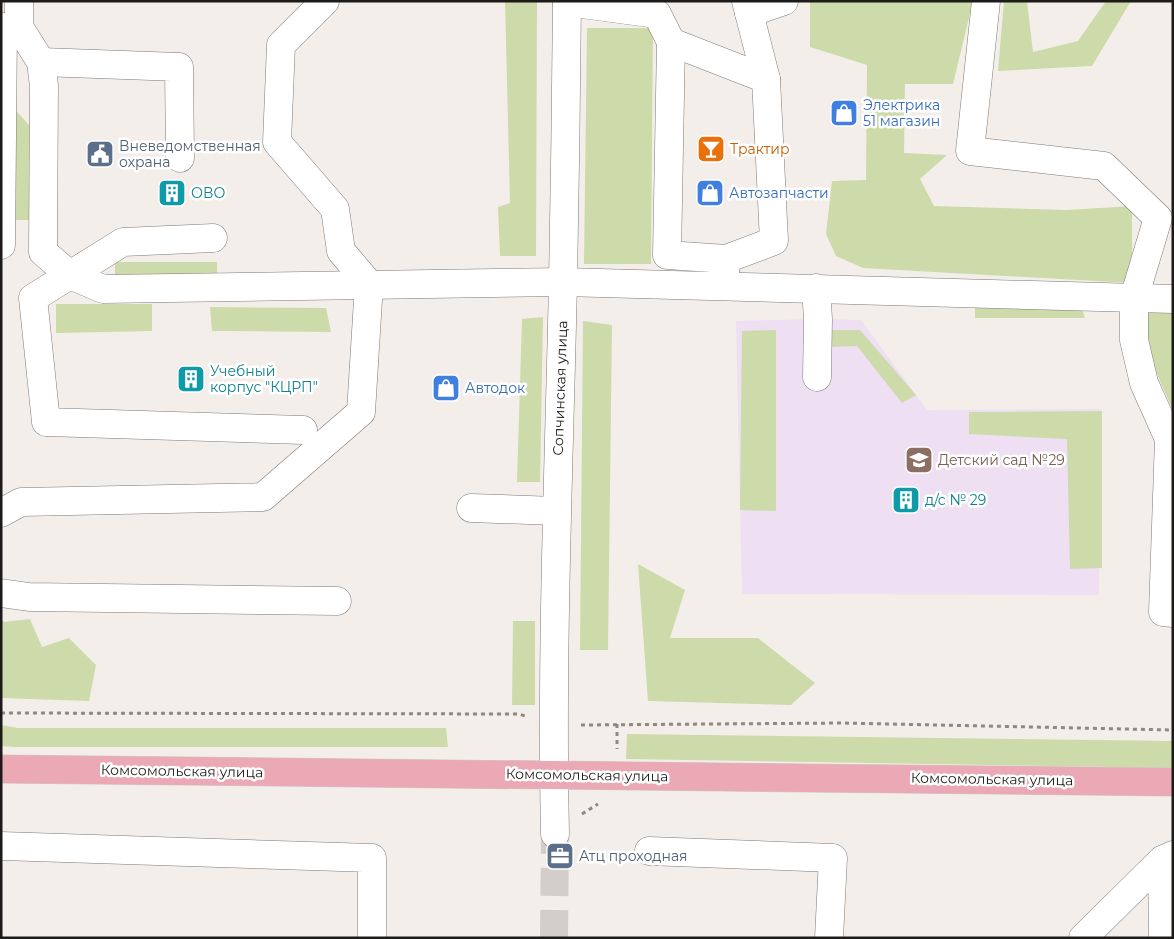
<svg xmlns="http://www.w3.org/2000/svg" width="1174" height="939" font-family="Montserrat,sans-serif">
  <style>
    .education { fill: #eedff3 }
    .green { fill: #ccdba9 }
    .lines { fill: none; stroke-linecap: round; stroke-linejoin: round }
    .minor-tunnel { stroke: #d4cecb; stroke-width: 28; stroke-dasharray: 28 14; stroke-linecap: butt }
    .minor-casing { stroke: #7f7976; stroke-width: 29 }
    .major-casing { stroke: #cdcdcc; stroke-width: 29 }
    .path { stroke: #8c8885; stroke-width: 3; stroke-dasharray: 4 4; stroke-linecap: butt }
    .minor { stroke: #fff; stroke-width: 28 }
    .major { stroke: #eba9b5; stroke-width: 28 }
    .labels { text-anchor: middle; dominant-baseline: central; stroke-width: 5; stroke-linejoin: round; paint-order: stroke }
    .shop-label { font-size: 14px; fill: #366cbe; stroke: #fff; text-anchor: start }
    .service-label { font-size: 14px; fill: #4e5e75; stroke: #fff; text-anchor: start }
    .food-label { font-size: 14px; fill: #c56008; stroke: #fff; text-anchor: start }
    .culture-label { font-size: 14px; fill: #0d838f; stroke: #fff; text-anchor: start }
    .street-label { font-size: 14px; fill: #1d1b19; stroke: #fff }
    .education-label { font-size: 14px; fill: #785e54; stroke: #fff; text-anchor: start }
  </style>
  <rect width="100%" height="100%" fill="#f4eeea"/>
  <path class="education" d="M818,319L861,320L927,410L1100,409L1099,595L742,594L736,321Z"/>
  <g class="green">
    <path d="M505,1H537L536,256H500L498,207L510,203Z"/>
    <path d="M810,1H973L953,84H905L904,153L947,155L920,179L934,206L1067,210L1132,206V283L863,268L836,256L826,234L832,181L866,180L867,65L810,47Z"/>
    <path d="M1004,1H1027L1033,52L1078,41L1106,1H1131L1092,66L998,71Z"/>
    <path d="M587,28H653L651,264H584Z"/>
    <path d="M11,105L37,134L36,220H11Z"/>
    <rect x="115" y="262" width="102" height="20"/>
    <path d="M975,303L1081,305L1085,318H975Z"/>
    <path d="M56,304H152V331L56,333Z"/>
    <path d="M210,307L326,308L331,332L212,331Z"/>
    <path d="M1144,307H1173V411L1142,339Z"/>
    <path d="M543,317L540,482H517L522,319Z"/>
    <path d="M583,321L612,325L608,650H580Z"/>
    <path d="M776,330V511L740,510L742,331Z"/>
    <path d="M860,330L916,395L902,403L857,346L832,347V330Z"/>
    <path d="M1102,411V568L1070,569L1067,439L969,434V412Z"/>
    <path d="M638,564L685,590L670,638H758L815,683L791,705L648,701Z"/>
    <path d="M1,619L4,622L30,619L42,647L69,638L96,665L89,701L1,698Z"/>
    <path d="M513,621H535V705H512Z"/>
    <path d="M1,725L17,728H446L448,747H15L1,746Z"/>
    <path d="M627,734L1173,741V768L626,759Z"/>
  </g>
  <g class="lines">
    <path class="minor-tunnel" d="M554,938L555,834"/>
    <defs>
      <g id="minor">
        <path d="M19,1V27L41,62L44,86L43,252L70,275L103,289L563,282L1173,299"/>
        <path d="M746,1L766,79"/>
        <path d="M986,1L970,151L1104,166L1158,218L1134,298V340L1144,383L1169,439L1163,612L1173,613"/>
        <path d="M567,2L657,14L671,42L766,79L774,241L726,259L724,286"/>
        <path d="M749,13L784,1"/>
        <path d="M671,42L667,255L726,259"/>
        <path d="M41,62L179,67L180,158"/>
        <path d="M213,238L123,242L33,298L46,422L303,430"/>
        <path d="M1,245L3,27"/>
        <path d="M816,288L818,319L817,377"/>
        <path d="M471,508L556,511"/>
        <path d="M1,513L21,502L263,497L361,412L369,284L341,251L335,209L277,142L281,45L325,1"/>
        <path d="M1,593L29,597L337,601"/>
        <path d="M555,834C551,650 559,466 563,282C565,188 566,95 567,1"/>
        <path d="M1,846L372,858V938"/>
        <path d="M649,851L833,858L829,938"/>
        <path d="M1162,860L1163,938"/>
        <path d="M1083,938L1162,860L1173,855"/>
      </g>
      <path id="major" d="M1,769L1173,782"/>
    </defs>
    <use href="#minor" class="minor-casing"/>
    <use href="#major" class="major-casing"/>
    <g class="path">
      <path d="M1,713L519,714L528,717"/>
      <path d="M617,724V749"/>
      <path d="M581,725L843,723L1173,730"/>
      <path d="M582,814L598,804"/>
    </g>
    <use href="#minor" class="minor"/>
    <use href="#major" class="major"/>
  </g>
  <defs>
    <symbol id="shop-square" viewBox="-11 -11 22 22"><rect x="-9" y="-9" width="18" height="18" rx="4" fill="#3f7fe0" stroke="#fff"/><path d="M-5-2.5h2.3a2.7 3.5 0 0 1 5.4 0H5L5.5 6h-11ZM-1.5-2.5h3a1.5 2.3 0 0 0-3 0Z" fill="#fff"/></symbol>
    <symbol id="bar-square" viewBox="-11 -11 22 22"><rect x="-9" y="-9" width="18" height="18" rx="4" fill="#e8710a" stroke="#fff"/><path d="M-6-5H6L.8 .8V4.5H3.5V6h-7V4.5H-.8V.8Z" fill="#fff"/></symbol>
    <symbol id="civic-square" viewBox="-11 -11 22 22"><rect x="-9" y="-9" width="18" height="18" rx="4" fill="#5c6f8a" stroke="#fff"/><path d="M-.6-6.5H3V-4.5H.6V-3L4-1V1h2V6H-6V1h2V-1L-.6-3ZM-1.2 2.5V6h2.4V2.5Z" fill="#fff"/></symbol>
    <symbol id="building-square" viewBox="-11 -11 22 22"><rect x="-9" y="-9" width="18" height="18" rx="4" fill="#0f9aa8" stroke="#fff"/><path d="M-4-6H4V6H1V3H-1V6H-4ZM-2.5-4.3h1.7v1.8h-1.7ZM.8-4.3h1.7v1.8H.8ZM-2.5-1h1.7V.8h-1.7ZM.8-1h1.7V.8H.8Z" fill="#fff"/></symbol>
    <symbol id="school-square" viewBox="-11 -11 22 22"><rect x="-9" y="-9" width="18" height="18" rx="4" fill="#8d6e63" stroke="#fff"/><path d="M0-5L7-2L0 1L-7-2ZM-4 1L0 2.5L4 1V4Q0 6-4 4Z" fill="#fff"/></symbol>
    <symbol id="office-square" viewBox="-11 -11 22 22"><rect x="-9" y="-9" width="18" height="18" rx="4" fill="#5c6f8a" stroke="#fff"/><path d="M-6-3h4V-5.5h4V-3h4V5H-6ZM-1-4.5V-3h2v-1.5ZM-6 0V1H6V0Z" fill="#fff"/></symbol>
  </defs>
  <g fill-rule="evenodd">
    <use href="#shop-square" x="828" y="97" width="32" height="32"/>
    <use href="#bar-square" x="695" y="133" width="32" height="32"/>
    <use href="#civic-square" x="84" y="138" width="32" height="32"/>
    <use href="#building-square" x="156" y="177" width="32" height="32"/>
    <use href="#shop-square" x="694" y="177" width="32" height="32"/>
    <use href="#building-square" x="175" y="363" width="32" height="32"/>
    <use href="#shop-square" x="430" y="372" width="32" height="32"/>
    <use href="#school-square" x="903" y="444" width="32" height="32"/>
    <use href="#building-square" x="890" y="484" width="32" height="32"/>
    <use href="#office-square" x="544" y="840" width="32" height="32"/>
  </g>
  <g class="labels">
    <g class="shop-label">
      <text x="863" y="105">Электрика<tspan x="863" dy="16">51 магазин</tspan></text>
      <text x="729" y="193">Автозапчасти</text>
      <text x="465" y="388">Автодок</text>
    </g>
    <g class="service-label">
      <text x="119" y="146">Вневедомственная<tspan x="119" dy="16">охрана</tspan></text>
      <text x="579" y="856">Атц проходная</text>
    </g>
    <g class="food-label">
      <text x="730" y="149">Трактир</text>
    </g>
    <g class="culture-label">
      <text x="191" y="193">ОВО</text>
      <text x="210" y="371">Учебный<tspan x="210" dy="16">корпус "КЦРП"</tspan></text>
      <text x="925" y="500">д/с № 29</text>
    </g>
    <g class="street-label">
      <text transform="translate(560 388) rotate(-88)">Сопчинская улица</text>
      <text transform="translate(182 771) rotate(1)">Комсомольская улица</text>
      <text transform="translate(587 775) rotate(1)">Комсомольская улица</text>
      <text transform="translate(992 779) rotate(1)">Комсомольская улица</text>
    </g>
    <g class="education-label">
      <text x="938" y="460">Детский сад №29</text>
    </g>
  </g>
  <rect width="1174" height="939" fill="none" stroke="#1d1b19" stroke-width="5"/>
</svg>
